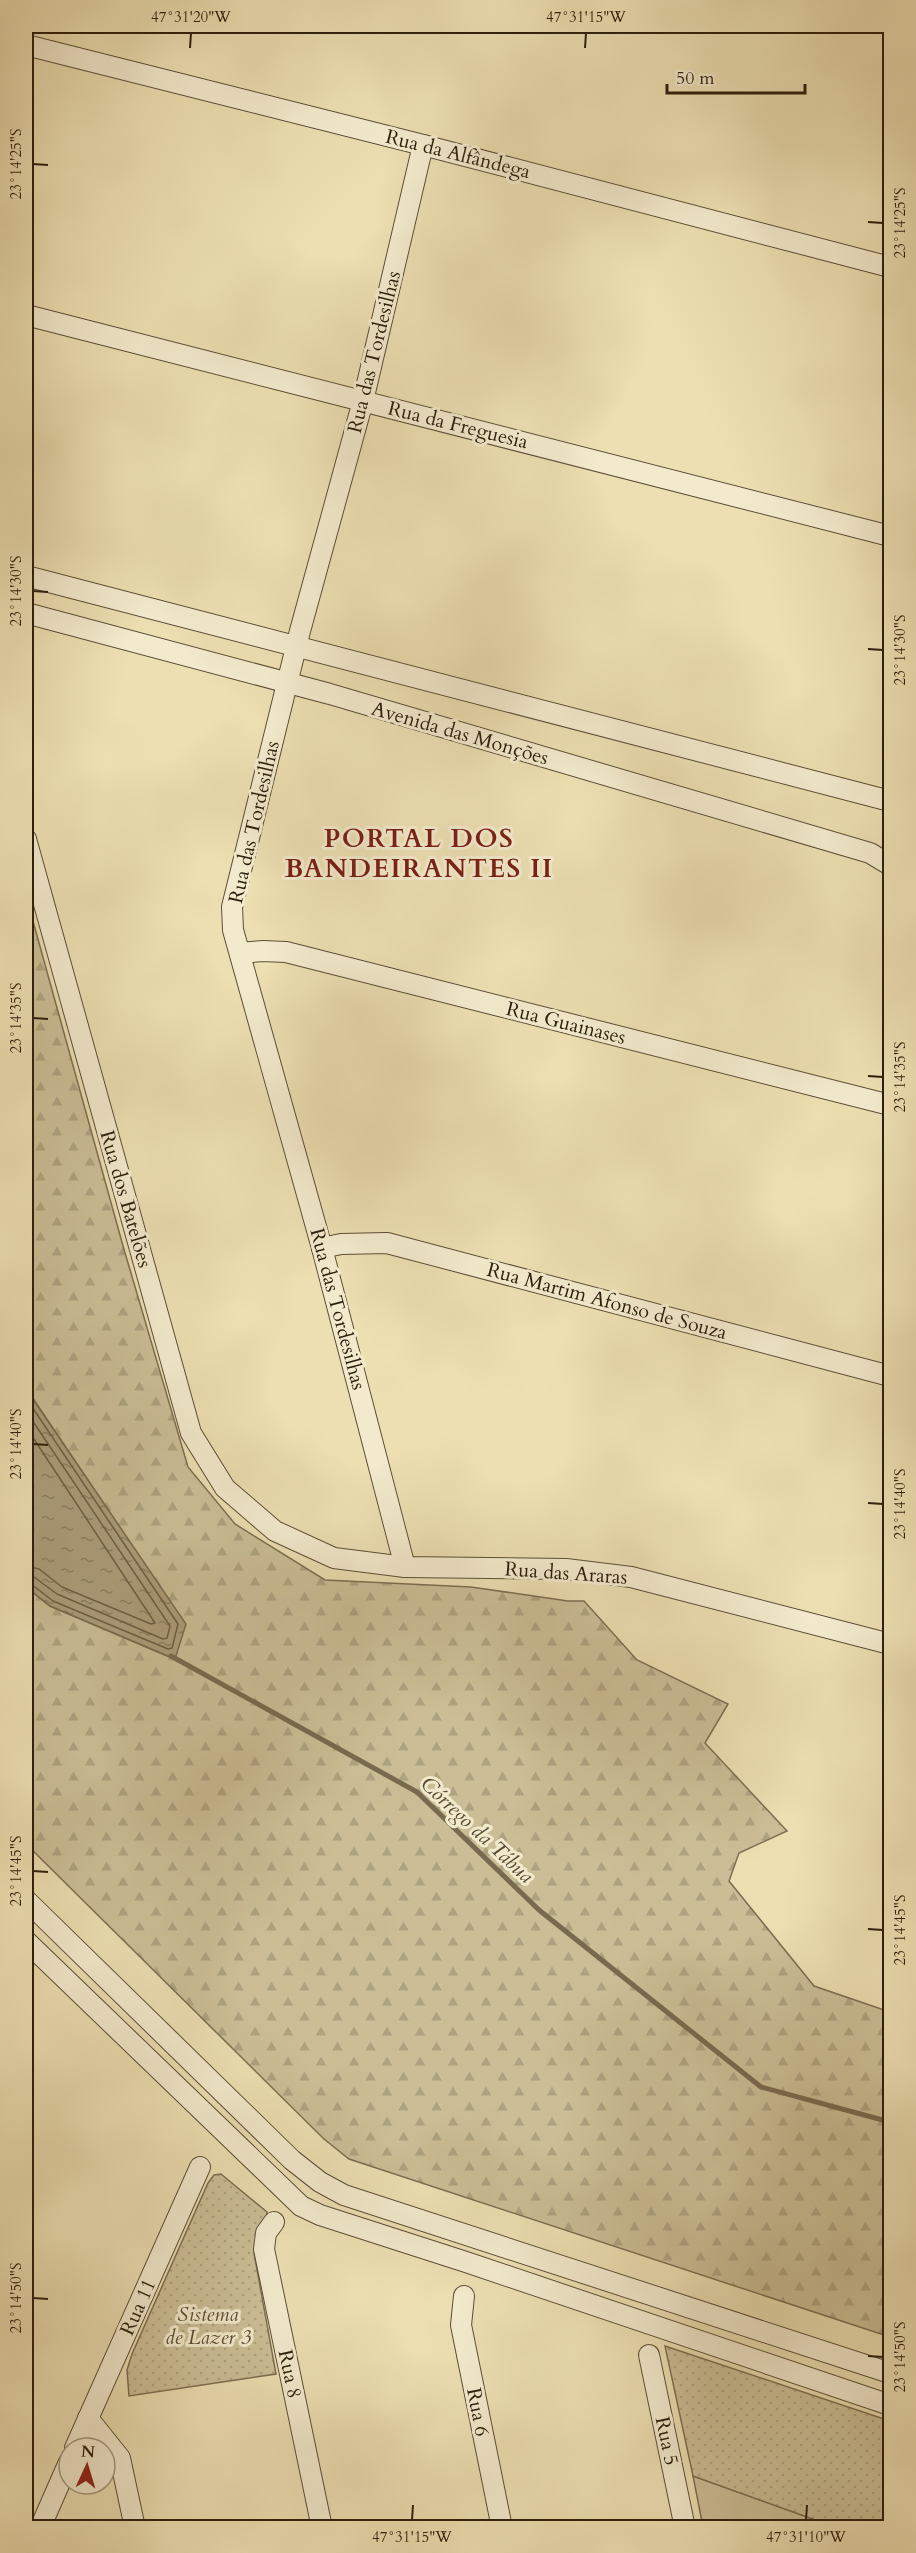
<svg xmlns="http://www.w3.org/2000/svg" width="916" height="2553" font-family="Cardo,serif">
  <style>
    .grass { fill: #cbbe96; stroke: #7c6e51; stroke-width: 1.5 }
    .forest { fill: url(#forest-firs); stroke: #7c6e51; stroke-width: 1.5 }
    .park { fill: url(#park-dots); stroke: #7c6e51; stroke-width: 1.5 }
    .water { fill: url(#water-ripples); stroke: #786a4e; stroke-width: 1.5 }
    .lines { fill: none; stroke-linecap: round; stroke-linejoin: round }
    .shore { stroke: #6c5e43; stroke-width: 1.5 }
    .stream { stroke: #786a4e; stroke-width: 5 }
    .minor-casing { stroke: #5c4e36; stroke-width: 22 }
    .minor { stroke: #f3eacd; stroke-width: 20 }
    .ticks { fill: none; stroke: #2c1e0c; stroke-width: 2 }
    .labels { text-anchor: middle; dominant-baseline: central; stroke-width: 6; stroke-linejoin: round; paint-order: stroke }
    .street-label { font-size: 20px; fill: #2c1e0c; stroke: #f3eacd }
    .park-label { font-size: 20px; font-style: italic; fill: #5c4e35; stroke: #f3eacd }
    .water-label { font-size: 21px; font-style: italic; fill: #584a32; stroke: #f3eacd }
    .district-label { font-size: 26px; font-weight: bold; letter-spacing: 1.5px; fill: #7a1f14; stroke: #f3eacd }
    .neatline { fill: none; stroke: #2c1e0c; stroke-width: 2 }
    .ticks-label { font-size: 15px; text-anchor: middle; fill: #2c1e0c }
  </style>
  <defs>
    <pattern id="forest-firs" width="22" height="20" patternUnits="userSpaceOnUse" patternTransform="scale(1.5)"><rect width="22" height="20" fill="#cbbe96"/><path d="M5 1l3.5 6h-7zM16 11l3.5 6h-7z" fill="#aea380"/></pattern>
    <pattern id="park-dots" width="8" height="8" patternUnits="userSpaceOnUse" patternTransform="scale(1.5)"><rect width="8" height="8" fill="#cbbe96"/><path d="M2 2h.1M6 6h.1" fill="none" stroke="#aea380" stroke-width="1.8" stroke-linecap="round"/></pattern>
    <pattern id="water-ripples" width="26" height="14" patternUnits="userSpaceOnUse" patternTransform="scale(1.5)"><rect width="26" height="14" fill="#ab9d7a"/><path d="M2 4q2-2 4 0t4 0M15 11q2-2 4 0t4 0" fill="none" stroke="#8b7f62"/></pattern>
  </defs>
  <rect width="100%" height="100%" fill="#ecdfb2"/>
  <filter id="stains"><feTurbulence type="fractalNoise" baseFrequency=".00333" numOctaves="4"/><feColorMatrix values="0 0 0 0 .2 0 0 0 0 .09 0 0 0 0 .02 0 0 0 .5 -.17"/></filter>
  <radialGradient id="worn" r=".72"><stop offset=".6" stop-color="#630" stop-opacity="0"/><stop offset="1" stop-color="#630" stop-opacity=".3"/></radialGradient>
  <path class="grass" d="M693,2476L835,2527H703Z"/>
  <path class="forest" d="M26,896L123,1246L188,1467L235,1524L325,1580L471,1587L568,1601H584L637,1660L728,1704L705,1743L787,1831L739,1853L729,1881L814,1986L890,2012V2337L349,2159L324,2139L26,1844V1587L50,1606L174,1659L185,1624L30,1394L26,1376Z"/>
  <g class="park">
    <path d="M221,2174L267,2212L266,2221L257,2234L254,2253L276,2374L129,2396L127,2370L132,2354L208,2183L214,2175Z"/>
    <path d="M665,2346L890,2421V2527H835L693,2476Z"/>
  </g>
  <path class="water" d="M26,1376L30,1395L186,1624L175,1659L50,1606L26,1587Z"/>
  <g class="lines">
    <g class="shore">
      <path d="M26,1398L178,1624L172,1648L168,1649L53,1601L31,1584L26,1583"/>
      <path d="M26,1411L170,1626L167,1638L163,1639L57,1594L34,1577L26,1575"/>
      <path d="M26,1427L155,1623L151,1624L62,1587L39,1569L26,1566"/>
    </g>
    <path class="stream" d="M171,1656L417,1792L539,1910L761,2087L890,2122"/>
    <defs>
      <g id="minor">
        <path d="M26,45L423,145L890,267"/>
        <path d="M26,315L890,536"/>
        <path d="M26,576L890,801"/>
        <path d="M26,613L330,694L870,853L890,865"/>
        <path d="M26,839L191,1433L225,1488L275,1531L334,1558L405,1567L566,1569L631,1577L890,1644"/>
        <path d="M240,953L263,951L286,952L890,1105"/>
        <path d="M322,1248L341,1244L387,1243L890,1376"/>
        <path d="M405,1567L322,1248L233,930L232,907L300,631L363,401L423,145"/>
        <path d="M26,1900L292,2160L320,2182L344,2195L890,2373"/>
        <path d="M26,1941L301,2206L320,2215L466,2262L890,2405"/>
        <path d="M274,2222L266,2233L264,2249L322,2528"/>
        <path d="M464,2296L461,2325L502,2528"/>
        <path d="M649,2355L685,2528"/>
        <path d="M88,2418L120,2458L135,2528"/>
        <path d="M75,2448L200,2167"/>
        <path d="M40,2528L69,2462"/>
      </g>
    </defs>
    <use href="#minor" class="minor-casing"/>
    <use href="#minor" class="minor"/>
  </g>
  <path class="ticks" d="M190,48L191,33M585,48L586,33M33,164L48,165M868,222L883,223M33,591L48,592M868,649L883,650M33,1018L48,1019M868,1076L883,1077M33,1444L48,1445M868,1503L883,1504M33,1871L48,1872M868,1929L883,1930M33,2298L48,2299M868,2356L883,2357M412,2520L413,2505M806,2520L807,2505"/>
  <g class="labels">
    <g class="street-label">
      <text transform="translate(458 154) rotate(14)">Rua da Alfândega</text>
      <text transform="translate(374 352) rotate(-76)">Rua das Tordesilhas</text>
      <text transform="translate(458 425) rotate(14)">Rua da Freguesia</text>
      <text transform="translate(460 733) rotate(16)">Avenida das Monções</text>
      <text transform="translate(254 822) rotate(-77)">Rua das Tordesilhas</text>
      <text transform="translate(566 1023) rotate(14)">Rua Guainases</text>
      <text transform="translate(126 1199) rotate(74)">Rua dos Batelões</text>
      <text transform="translate(607 1301) rotate(15)">Rua Martim Afonso de Souza</text>
      <text transform="translate(338 1309) rotate(75)">Rua das Tordesilhas</text>
      <text transform="translate(566 1573) rotate(4)">Rua das Araras</text>
      <text transform="translate(138 2307) rotate(-66)">Rua 11</text>
      <text transform="translate(290 2374) rotate(78)">Rua 8</text>
      <text transform="translate(478 2412) rotate(79)">Rua 6</text>
      <text transform="translate(667 2441) rotate(78)">Rua 5</text>
    </g>
    <g class="park-label">
      <text x="208" y="2314">Sistema<tspan x="208" dy="23">de Lazer 3</tspan></text>
    </g>
    <g class="water-label">
      <text transform="translate(477 1830) rotate(43)">Córrego da Tábua</text>
    </g>
    <g class="district-label">
      <text x="419" y="838">PORTAL DOS<tspan x="419" dy="30">BANDEIRANTES II</tspan></text>
    </g>
  </g>
  <rect width="916" height="2553" fill="none" stroke="#ecdfb2" stroke-width="66"/>
  <g transform="translate(87 2466) rotate(4)"><circle r="28" fill="#f3eacd" stroke="#a39880" stroke-width="1.5"/>
  <path d="M0-4.5L10 22L0 15L-10 22Z" fill="#8f2418"/>
  <text y="-9" font-size="16" font-weight="bold" text-anchor="middle" fill="#2c1e0c">N</text>
  </g>
  <path d="M667 84v9h138v-9" fill="none" stroke="#2c1e0c" stroke-width="3"/>
  <text x="676" y="84" font-size="18" fill="#2c1e0c" stroke="#f3eacd" stroke-width="4.5" paint-order="stroke">50 m</text>
  <rect x="33" y="33" width="850" height="2487" class="neatline"/>
  <g class="ticks-label">
    <text x="191" y="22">47°31'20"W</text>
    <text x="586" y="22">47°31'15"W</text>
    <text transform="translate(16 164) rotate(-90)" y="5">23°14'25"S</text>
    <text transform="translate(900 223) rotate(-90)" y="5">23°14'25"S</text>
    <text transform="translate(16 591) rotate(-90)" y="5">23°14'30"S</text>
    <text transform="translate(900 650) rotate(-90)" y="5">23°14'30"S</text>
    <text transform="translate(16 1018) rotate(-90)" y="5">23°14'35"S</text>
    <text transform="translate(900 1077) rotate(-90)" y="5">23°14'35"S</text>
    <text transform="translate(16 1444) rotate(-90)" y="5">23°14'40"S</text>
    <text transform="translate(900 1504) rotate(-90)" y="5">23°14'40"S</text>
    <text transform="translate(16 1871) rotate(-90)" y="5">23°14'45"S</text>
    <text transform="translate(900 1930) rotate(-90)" y="5">23°14'45"S</text>
    <text transform="translate(16 2298) rotate(-90)" y="5">23°14'50"S</text>
    <text transform="translate(900 2357) rotate(-90)" y="5">23°14'50"S</text>
    <text x="412" y="2542">47°31'15"W</text>
    <text x="806" y="2542">47°31'10"W</text>
  </g>
  <rect width="100%" height="100%" filter="url(#stains)"/>
  <rect width="100%" height="100%" fill="url(#worn)"/>
</svg>
